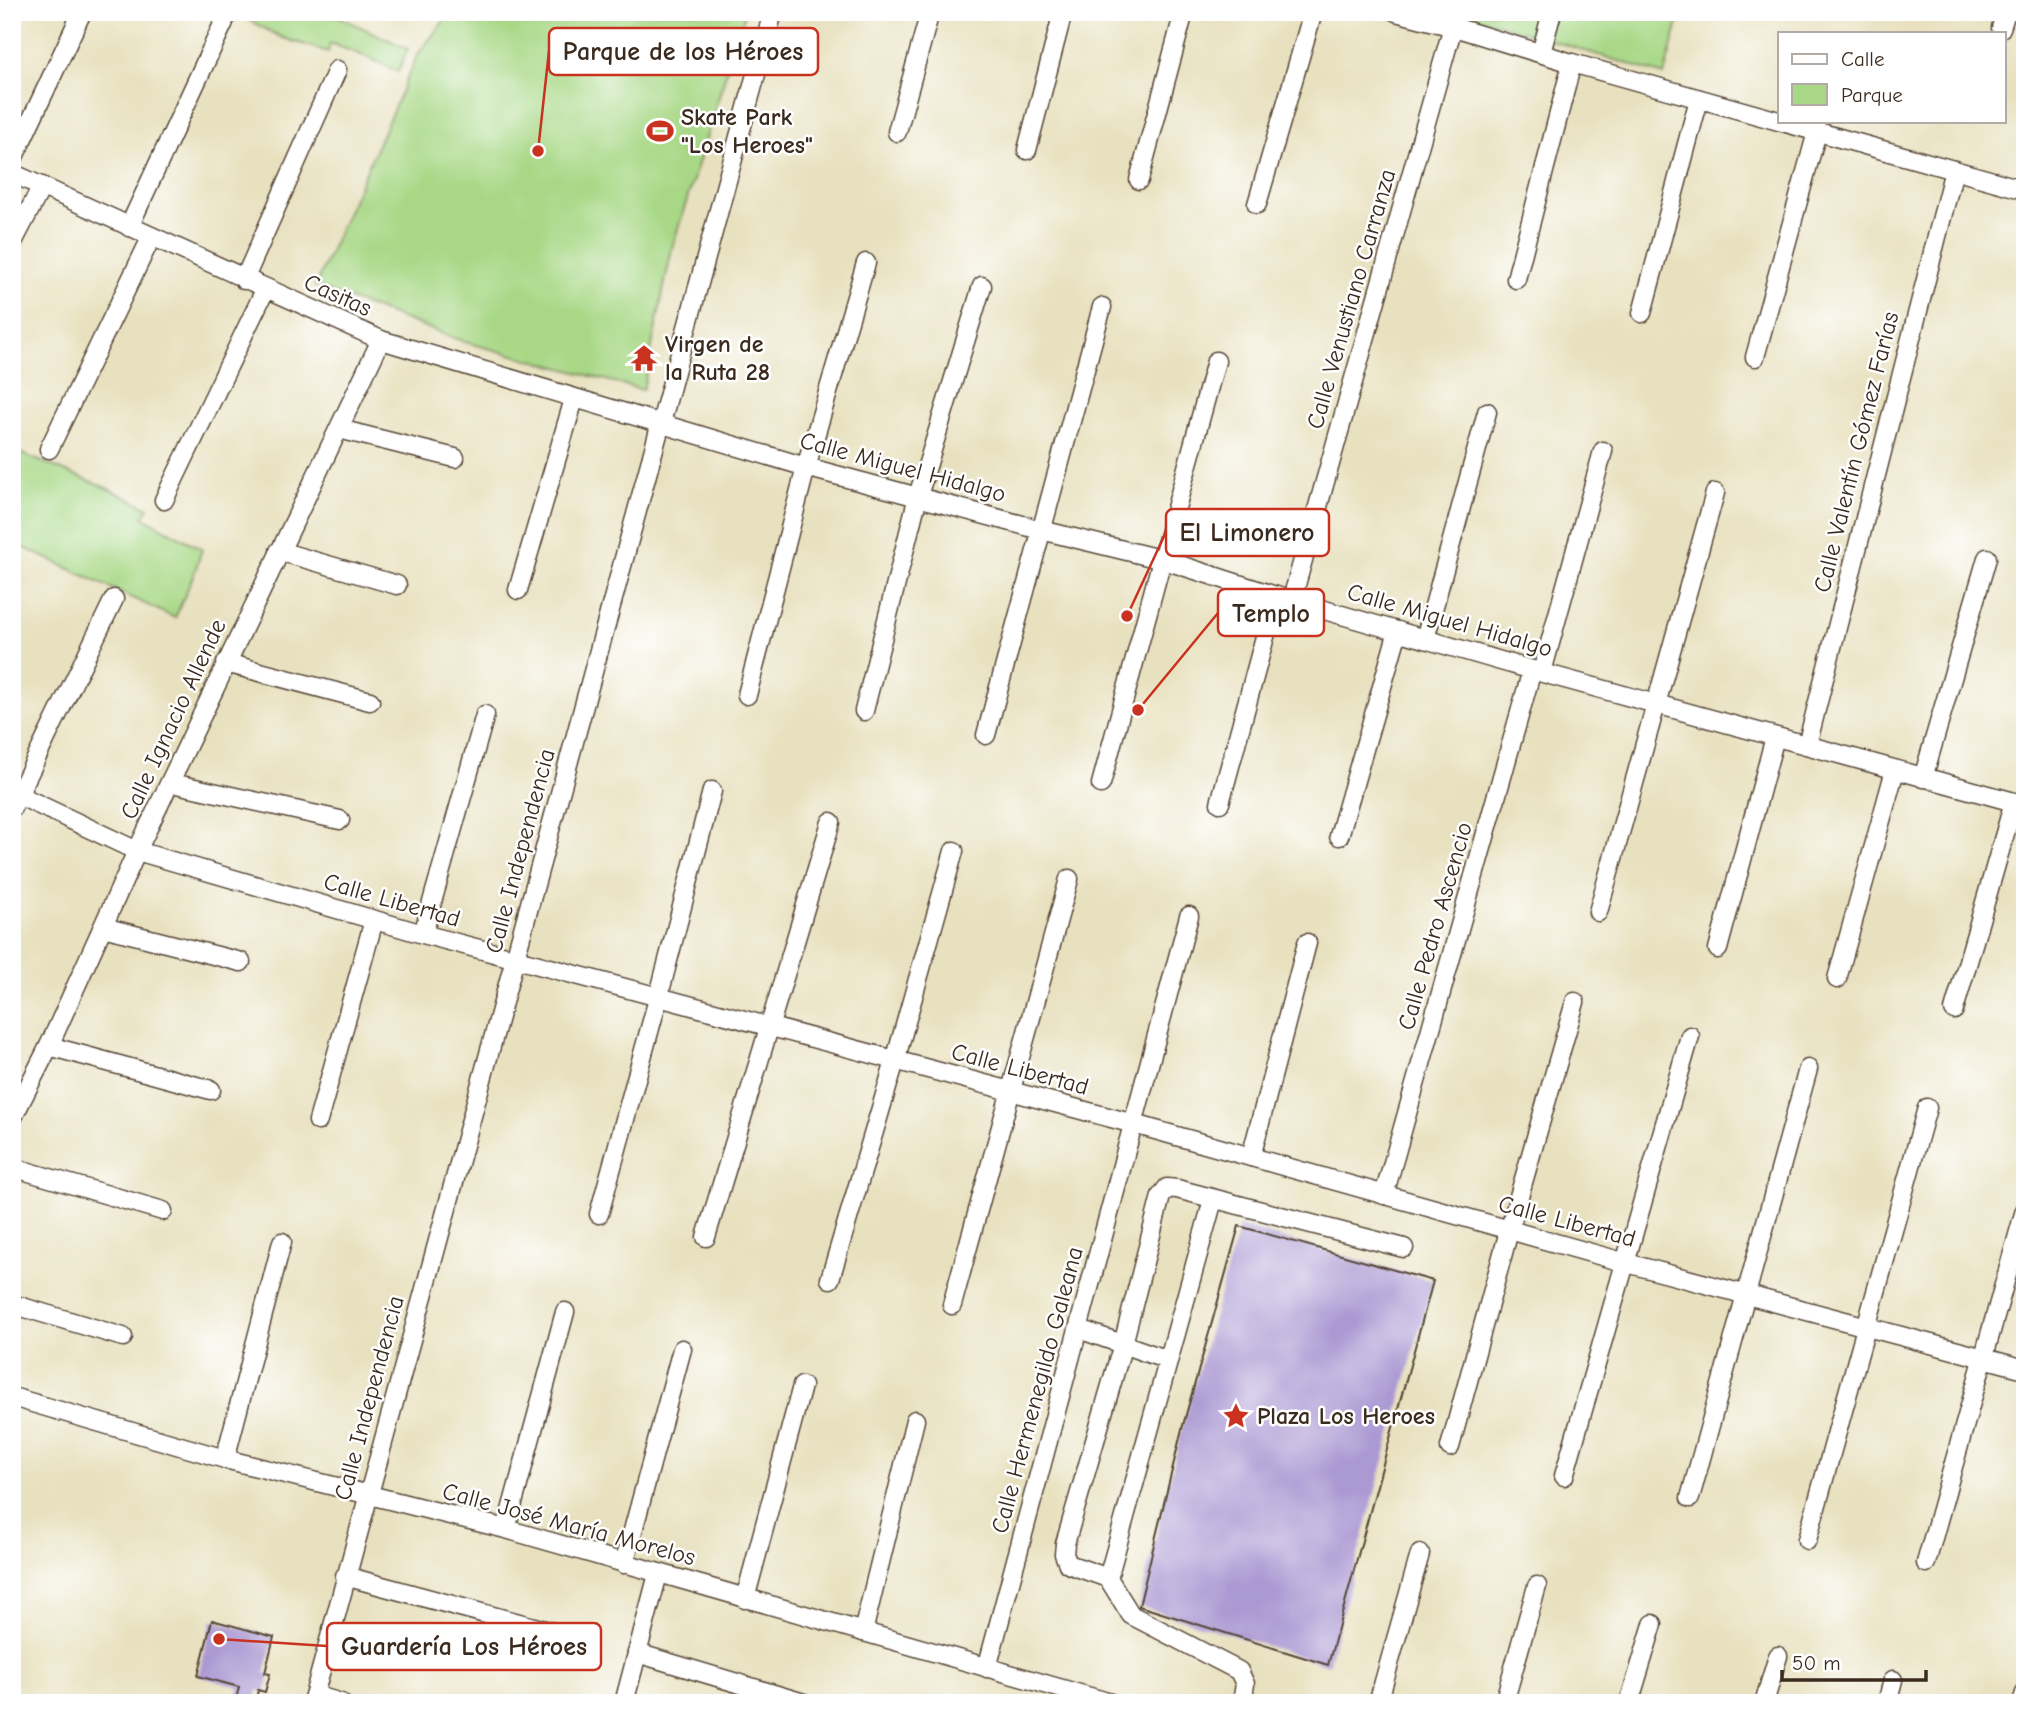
<svg xmlns="http://www.w3.org/2000/svg" width="2037" height="1715" font-family="'Comic Neue',sans-serif">
  <style>
    .green { fill: #a8d886; stroke: #728152; stroke-width: 2 }
    .building { fill: #ab99d3 }
    .lines { fill: none; stroke-linecap: round; stroke-linejoin: round }
    .minor-casing { stroke: #554536; stroke-width: 21 }
    .minor { stroke: #fff; stroke-width: 18 }
    .labels { text-anchor: middle; dominant-baseline: central; stroke-width: 5; stroke-linejoin: round; paint-order: stroke }
    .poi-label { font-size: 24px; font-weight: bold; fill: #3b2a1e; stroke: #fff; text-anchor: start }
    .street-label { font-size: 24px; fill: #3b2a1e; stroke: #fff }
    .leader { fill: none; stroke: #c8321e; stroke-width: 2.5 }
    .callout-dot { fill: #c8321e; stroke: #fff; stroke-width: 2.5 }
    .callout { fill: #fff; stroke: #c8321e; stroke-width: 2.5 }
    .callout-label { font-size: 26px; text-anchor: middle; font-weight: bold; fill: #3b2a1e }
  </style>
  <rect width="100%" height="100%" fill="#fff"/>
  <filter id="ink" filterUnits="userSpaceOnUse"><feTurbulence type="fractalNoise" baseFrequency=".0143" numOctaves="2"/><feDisplacementMap in="SourceGraphic" scale="14" xChannelSelector="R" yChannelSelector="G"/><feConvolveMatrix kernelMatrix="1 2 1 2 8 2 1 2 1" color-interpolation-filters="sRGB"/></filter>
  <filter id="wash" filterUnits="userSpaceOnUse"><feTurbulence type="fractalNoise" baseFrequency=".00686" numOctaves="4" result="noise"/><feDisplacementMap in="SourceGraphic" scale="28" xChannelSelector="R" yChannelSelector="G"/><feGaussianBlur stdDeviation="1.57" result="paint"/><feColorMatrix in="noise" values="0 0 0 0 0 0 0 0 0 0 0 0 0 0 0 0 0 1.4 0 .05"/><feComposite in="paint" operator="in"/></filter>
  <g filter="url(#wash)">
    <rect width="100%" height="100%" fill="#e8e1bf"/>
    <g class="green">
      <path d="M233,12H329L408,49L398,72L367,57L330,43L328,52L283,38Z"/>
      <path d="M451,12H745L672,248L643,390L465,342L315,286L418,54Z"/>
      <path d="M1476,12H1681L1664,75L1475,17Z"/>
      <path d="M12,450L100,485L149,508L143,517L202,549L194,574L175,618L12,542Z"/>
    </g>
    <g id="blocks">
      <g class="building">
        <path d="M1239,1226L1433,1281L1328,1665L1139,1606L1182,1429Z"/>
        <path d="M212,1620L274,1637L265,1673L270,1674L265,1692L258,1690L255,1703H235L239,1687L198,1676Z"/>
      </g>
    </g>
  </g>
  <g filter="url(#ink)">
    <use href="#blocks" fill-opacity="0" stroke="#554536" stroke-width="2"/>
    <g class="lines">
      <defs>
        <g id="minor">
          <path d="M1396,12L1454,27L1572,63L2025,190"/>
          <path d="M2001,28L2006,12"/>
          <path d="M1541,53L1552,12"/>
          <path d="M897,132L930,12"/>
          <path d="M1027,150L1063,12"/>
          <path d="M12,161L82,12"/>
          <path d="M12,173L381,340L806,467L1041,530L1164,560L1276,596L1532,670L2025,805"/>
          <path d="M1139,180L1184,12"/>
          <path d="M1257,204L1313,12"/>
          <path d="M129,227L224,22"/>
          <path d="M12,244L42,186"/>
          <path d="M1516,279L1572,63"/>
          <path d="M244,280L337,70"/>
          <path d="M1642,313L1699,99"/>
          <path d="M1755,357L1817,132"/>
          <path d="M339,429L455,458"/>
          <path d="M49,449L151,238"/>
          <path d="M164,500L265,290"/>
          <path d="M279,551L397,585"/>
          <path d="M518,590L574,399"/>
          <path d="M1292,599L1457,12"/>
          <path d="M1425,639L1487,412"/>
          <path d="M226,663L370,701"/>
          <path d="M1542,672L1603,451"/>
          <path d="M747,695L806,467L866,263"/>
          <path d="M864,711L918,496L982,286"/>
          <path d="M986,735L1102,307"/>
          <path d="M1807,745L1954,170"/>
          <path d="M1923,778L1987,558"/>
          <path d="M172,783L340,820"/>
          <path d="M1101,784L1216,361"/>
          <path d="M12,792L137,851L423,934L1134,1124L1623,1262L2025,1369"/>
          <path d="M1220,803L1276,596"/>
          <path d="M12,808L114,599"/>
          <path d="M1339,836L1398,631"/>
          <path d="M1598,912L1715,493"/>
          <path d="M103,927L241,962"/>
          <path d="M423,934L485,715"/>
          <path d="M1718,949L1775,737"/>
          <path d="M1837,979L1895,770"/>
          <path d="M1954,1010L2014,802"/>
          <path d="M49,1046L211,1090"/>
          <path d="M12,1119L49,1046L137,851L381,340"/>
          <path d="M318,1121L374,920"/>
          <path d="M1251,1157L1307,943"/>
          <path d="M12,1167L163,1211"/>
          <path d="M1384,1195L1532,670"/>
          <path d="M599,1214L658,999L712,791"/>
          <path d="M706,1237L831,822"/>
          <path d="M830,1279L895,1061L954,851"/>
          <path d="M12,1304L123,1337"/>
          <path d="M952,1305L1069,879"/>
          <path d="M1079,1329L1168,1360"/>
          <path d="M12,1397L225,1459L506,1529L1111,1703"/>
          <path d="M1450,1447L1509,1231L1575,1002"/>
          <path d="M225,1459L282,1242"/>
          <path d="M1564,1476L1690,1036"/>
          <path d="M1690,1498L1808,1069"/>
          <path d="M506,1529L565,1312"/>
          <path d="M1807,1540L1927,1108"/>
          <path d="M1926,1563L2025,1210"/>
          <path d="M624,1564L682,1349"/>
          <path d="M345,1576L567,1636"/>
          <path d="M1108,1578L1213,1200"/>
          <path d="M745,1599L802,1386"/>
          <path d="M863,1632L915,1420"/>
          <path d="M637,1653L804,1703"/>
          <path d="M987,1668L1189,916"/>
          <path d="M314,1695L341,1703"/>
          <path d="M312,1703L773,12"/>
          <path d="M624,1703L658,1574"/>
          <path d="M1242,1703L1245,1684L1239,1671L1131,1615L1108,1578L1068,1564L1064,1554L1065,1544L1123,1344L1161,1196L1167,1188L1177,1189L1404,1248"/>
          <path d="M1378,1703L1420,1554"/>
          <path d="M1504,1703L1537,1586"/>
          <path d="M1629,1703L1653,1624"/>
          <path d="M1764,1703L1778,1656"/>
          <path d="M1887,1703L1893,1680"/>
          <path d="M2022,1703L2025,1693"/>
        </g>
      </defs>
      <use href="#minor" class="minor-casing"/>
      <use href="#minor" class="minor"/>
    </g>
  </g>
  <defs>
    <symbol id="stadium-bare" viewBox="-9 -9 18 18"><path d="M0-5a6.5 5 0 1 0 0 10a6.5 5 0 1 0 0-10ZM-3.5-1.8h7v3.6h-7Z" fill="#c8321e" stroke="#fff" stroke-width="2.5" paint-order="stroke"/></symbol>
    <symbol id="temple-bare" viewBox="-9 -9 18 18"><path d="M0-6L5-2H3V0L6.5 2.5H4V6H1.5V3h-3V6H-4V2.5H-6.5L-3 0V-2H-5Z" fill="#c8321e" stroke="#fff" stroke-width="2.5" paint-order="stroke"/></symbol>
    <symbol id="sight-bare" viewBox="-9 -9 18 18"><path d="M0-6L1.8-2.2L6-1.7L2.9 1.2L3.7 5.4L0 3.3L-3.7 5.4L-2.9 1.2L-6-1.7L-1.8-2.2Z" fill="#c8321e" stroke="#fff" stroke-width="2.5" paint-order="stroke"/></symbol>
  </defs>
  <g fill-rule="evenodd">
    <use href="#stadium-bare" x="641" y="112" width="38" height="38"/>
    <use href="#temple-bare" x="625" y="339" width="38" height="38"/>
    <use href="#sight-bare" x="1217" y="1397" width="38" height="38"/>
  </g>
  <g class="labels">
    <g class="poi-label">
      <text x="681" y="117">Skate Park<tspan x="681" dy="28">"Los Heroes"</tspan></text>
      <text x="665" y="344">Virgen de<tspan x="665" dy="28">la Ruta 28</tspan></text>
      <text x="1257" y="1416">Plaza Los Heroes</text>
    </g>
    <g class="street-label">
      <text transform="translate(338 295) rotate(24)">Casitas</text>
      <text transform="translate(1351 299) rotate(-74)">Calle Venustiano Carranza</text>
      <text transform="translate(1856 452) rotate(-76)">Calle Valentín Gómez Farías</text>
      <text transform="translate(903 467) rotate(15)">Calle Miguel Hidalgo</text>
      <text transform="translate(1450 620) rotate(16)">Calle Miguel Hidalgo</text>
      <text transform="translate(173 719) rotate(-65)">Calle Ignacio Allende</text>
      <text transform="translate(520 851) rotate(-75)">Calle Independencia</text>
      <text transform="translate(392 900) rotate(16)">Calle Libertad</text>
      <text transform="translate(1435 926) rotate(-74)">Calle Pedro Ascencio</text>
      <text transform="translate(1020 1069) rotate(15)">Calle Libertad</text>
      <text transform="translate(1567 1221) rotate(15)">Calle Libertad</text>
      <text transform="translate(1037 1390) rotate(-75)">Calle Hermenegildo Galeana</text>
      <text transform="translate(369 1398) rotate(-75)">Calle Independencia</text>
      <text transform="translate(569 1524) rotate(15)">Calle José María Morelos</text>
    </g>
  </g>
  <path class="leader" d="M538 151L549 51M1127 616L1166 532M1138 710L1218 613M219 1639L327 1646"/>
  <g class="callout-dot">
    <circle cx="538" cy="151" r="7"/>
    <circle cx="1127" cy="616" r="7"/>
    <circle cx="1138" cy="710" r="7"/>
    <circle cx="219" cy="1639" r="7"/>
  </g>
  <g class="callout">
    <rect x="549" y="28" width="269" height="47" rx="7"/>
    <rect x="1166" y="509" width="163" height="47" rx="7"/>
    <rect x="1218" y="589" width="106" height="47" rx="7"/>
    <rect x="327" y="1623" width="274" height="47" rx="7"/>
  </g>
  <g class="callout-label">
    <text x="683" y="60">Parque de los Héroes</text>
    <text x="1247" y="541">El Limonero</text>
    <text x="1271" y="622">Templo</text>
    <text x="464" y="1655">Guardería Los Héroes</text>
  </g>
  <rect width="2037" height="1715" fill="none" stroke="#fff" stroke-width="42"/>
  <rect x="1778" y="32" width="228" height="91" fill="#ffffff" stroke="#b1aaa5" stroke-width="2"/>
  <rect x="1792" y="54" width="35" height="10" fill="#ffffff" stroke="#b1aaa5" stroke-width="2"/>
  <text x="1841" y="66" font-size="21" fill="#3b2a1e">Calle</text>
  <rect x="1792" y="84" width="35" height="21" fill="#a8d886" stroke="#b1aaa5" stroke-width="2"/>
  <text x="1841" y="102" font-size="21" fill="#3b2a1e">Parque</text>
  <path d="M1782 1670v10h144v-10" fill="none" stroke="#3b2a1e" stroke-width="3.5"/>
  <text x="1792" y="1670" font-size="21" fill="#3b2a1e" stroke="#ffffff" stroke-width="5" paint-order="stroke">50 m</text>
</svg>
